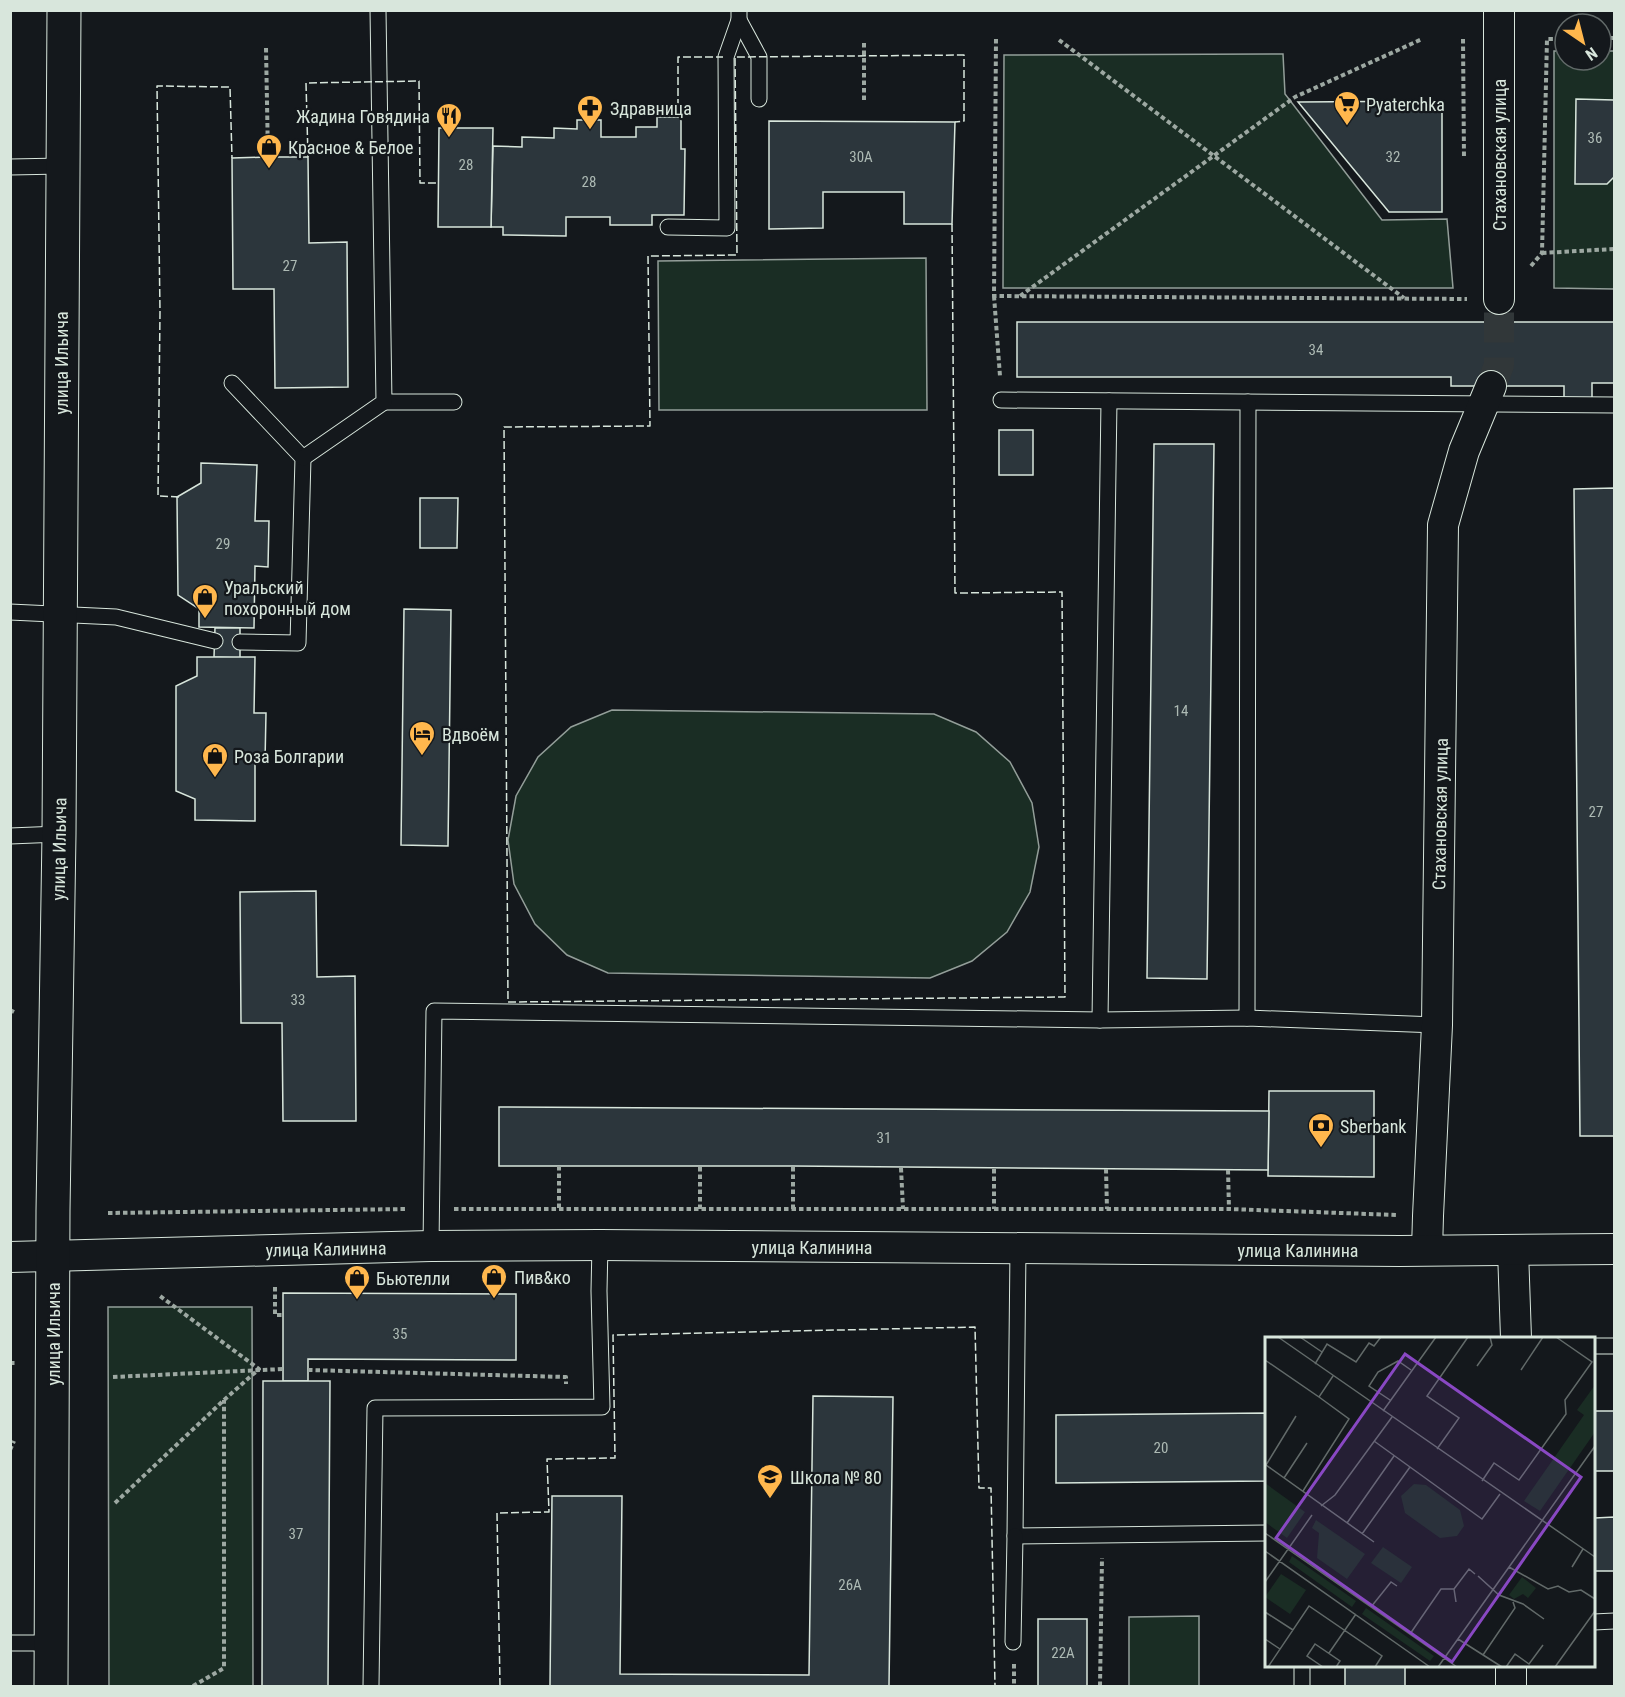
<svg xmlns="http://www.w3.org/2000/svg" width="1625" height="1697" font-family="'Roboto Condensed',sans-serif">
  <style>
    .green { fill: #1a2d24; stroke: #939e99; stroke-width: 1.5 }
    .building { fill: #2c363c; stroke: #d8e6dc; stroke-width: 1.5 }
    .lines { fill: none; stroke-linecap: round; stroke-linejoin: round }
    .minor-tunnel { stroke: #313739; stroke-width: 30; stroke-dasharray: 30 15; stroke-linecap: butt }
    .service-casing { stroke: #d8e6dc; stroke-width: 17 }
    .minor-casing { stroke: #d8e6dc; stroke-width: 32 }
    .tertiary-casing { stroke: #d8e6dc; stroke-width: 35 }
    .path { stroke: #9da8a2; stroke-width: 4; stroke-dasharray: 4.5 3; stroke-linecap: butt }
    .service { stroke: #14181c; stroke-width: 15 }
    .minor { stroke: #14181c; stroke-width: 30 }
    .tertiary { stroke: #14181c; stroke-width: 33 }
    .fence { stroke: #d8e6dc; stroke-width: 1.5; stroke-dasharray: 8 3; stroke-linecap: butt }
    .labels { text-anchor: middle; dominant-baseline: central; stroke-width: 4.5; stroke-linejoin: round; paint-order: stroke }
    .number-label { font-size: 15px; fill: #adbab4 }
    .poi-label { font-size: 18px; fill: #d8e6dc; stroke: #14181c; text-anchor: start }
    .street-label { font-size: 18px; fill: #d8e6dc; stroke: #14181c }
    .inset-road { fill: none; stroke: #626a69; stroke-width: 1.5 }
    .view { fill: #8948c3; fill-opacity: 0.15; stroke: #8948c3; stroke-width: 3 }
    .inset-edge { fill: none; stroke: #d8e6dc; stroke-width: 3 }
  </style>
  <rect width="100%" height="100%" fill="#14181c"/>
  <g class="green">
    <path d="M1554,51H1565V60H1601V51H1614V289L1554,288Z"/>
    <path d="M1283,54L1285,94L1382,220L1447,219L1453,288H1003L1004,55Z"/>
    <path d="M926,258L927,410H659L658,261Z"/>
    <path d="M612,710L934,714L976,732L1010,762L1032,803L1039,847L1030,892L1007,932L972,961L930,978L608,973L567,955L535,924L514,884L508,840L516,796L538,757L571,727Z"/>
    <path d="M108,1307H252L253,1686H109Z"/>
    <path d="M1199,1616V1686H1129V1617Z"/>
  </g>
  <g class="building">
    <path d="M1576,99L1614,100V177L1607,184H1575Z"/>
    <path d="M1442,101V212H1389L1298,102Z"/>
    <path d="M657,117H681V149H685L684,215H652V225H610V217H566V236L503,235V227H491L493,146L522,147V137L554,138V128L577,129V120H601V137H636V127H657Z"/>
    <path d="M769,121L955,122L952,224H904V192H823V228L769,229Z"/>
    <path d="M439,128H493L491,227H438Z"/>
    <path d="M268,157H308L309,243L347,242L348,387L275,388L274,289H233L232,158Z"/>
    <path d="M1017,322H1614V383H1592V401H1564V386H1451V377H1017Z"/>
    <rect x="999" y="430" width="34" height="45"/>
    <path d="M1154,444H1214L1207,979L1147,978Z"/>
    <path d="M201,463L257,465L255,521H269L268,567L255,566L254,628L199,627V609L178,595L177,497L201,483Z"/>
    <path d="M1614,488V1136H1580L1574,489Z"/>
    <path d="M420,498H458L457,548H420Z"/>
    <path d="M404,609L451,610L448,846L401,845Z"/>
    <path d="M215,628H240V658L214,657Z"/>
    <path d="M197,657H255L254,713H266L265,762H255V821L195,820V799L176,791V686L197,676Z"/>
    <path d="M316,891L317,977L355,976L356,1121H283L282,1023H241L240,892Z"/>
    <path d="M1269,1091H1374V1177L1268,1176Z"/>
    <path d="M499,1107L1269,1111L1268,1170L793,1166H499Z"/>
    <path d="M283,1293L516,1294V1360L308,1359V1381H283Z"/>
    <path d="M263,1381H330L328,1686H262Z"/>
    <path d="M813,1396L893,1397L889,1686H550L552,1496H622L620,1674L809,1675Z"/>
    <path d="M1594,1411H1614V1471H1594L1595,1518L1614,1517V1571H1594Z"/>
    <path d="M1266,1413V1481L1056,1483V1415Z"/>
    <rect x="1038" y="1619" width="49" height="67"/>
    <rect x="1345" y="1666" width="60" height="20"/>
  </g>
  <g class="lines">
    <path class="minor-tunnel" d="M1491,386L1499,365V299"/>
    <defs>
      <g id="service">
        <path d="M739,20L759,57V99"/>
        <path d="M10,167L62,166"/>
        <path d="M668,227L727,228L726,57L739,20V10"/>
        <path d="M232,383L303,458L298,643L240,642"/>
        <path d="M1001,400L1614,405"/>
        <path d="M384,402H454"/>
        <path d="M303,458L384,402L378,10"/>
        <path d="M10,612L116,617L215,641"/>
        <path d="M10,836L59,834"/>
        <path d="M1247,1018L1248,402"/>
        <path d="M1100,1020L1109,401"/>
        <path d="M431,1246L434,1011L1100,1020L1247,1018L1437,1025"/>
        <path d="M1018,1248L1015,1536L1266,1533"/>
        <path d="M1594,1346H1614"/>
        <path d="M1594,1622L1614,1621"/>
        <path d="M1013,1642L1015,1536"/>
        <path d="M10,1643H51"/>
        <path d="M1302,1666V1686"/>
        <path d="M371,1686L375,1408L602,1407L599,1291L600,1245"/>
      </g>
      <g id="minor">
        <path d="M1499,299V10"/>
        <path d="M1427,1250L1428,1216L1437,1025L1443,525L1464,451L1491,386"/>
        <path d="M1513,1250L1516,1338"/>
        <path d="M10,1257L431,1246L600,1245L1400,1251L1614,1249"/>
        <path d="M1511,1686V1666"/>
      </g>
      <path id="tertiary" d="M51,1686L53,1211L59,834L64,10"/>
    </defs>
    <use href="#service" class="service-casing"/>
    <use href="#minor" class="minor-casing"/>
    <use href="#tertiary" class="tertiary-casing"/>
    <g class="path">
      <path d="M1601,38H1614"/>
      <path d="M996,39L994,296L1467,299"/>
      <path d="M1463,39L1464,158"/>
      <path d="M1059,40L1404,298"/>
      <path d="M864,43V103"/>
      <path d="M266,48L268,157"/>
      <path d="M1542,253L1614,249"/>
      <path d="M1531,266L1542,253L1547,39H1565"/>
      <path d="M994,296L1000,376"/>
      <path d="M1020,296L1295,97L1422,39"/>
      <path d="M10,1010L14,1012"/>
      <path d="M559,1166V1208"/>
      <path d="M700,1167V1209"/>
      <path d="M901,1168L903,1209"/>
      <path d="M994,1169V1209"/>
      <path d="M1106,1169L1107,1209"/>
      <path d="M1228,1170L1229,1209"/>
      <path d="M454,1209H1229L1397,1215"/>
      <path d="M793,1209V1166"/>
      <path d="M108,1213L408,1209"/>
      <path d="M275,1287V1315H283"/>
      <path d="M10,1363H16"/>
      <path d="M308,1370L566,1377V1384"/>
      <path d="M113,1377L283,1369"/>
      <path d="M10,1450L14,1441"/>
      <path d="M115,1503L224,1400L259,1369L160,1296"/>
      <path d="M1014,1664V1686"/>
      <path d="M193,1686L224,1668V1400"/>
      <path d="M1100,1686L1102,1558"/>
    </g>
    <use href="#service" class="service"/>
    <use href="#minor" class="minor"/>
    <use href="#tertiary" class="tertiary"/>
    <g class="fence">
      <path d="M678,118V57H723"/>
      <path d="M308,157L306,83L419,81L420,183H439"/>
      <path d="M952,224L955,593L1062,592L1065,997L508,1002L504,427L650,426L648,256L737,255L735,57L964,55V121L955,122"/>
      <path d="M179,497L158,496L160,312L157,86L230,87L232,158"/>
      <path d="M500,1686L497,1513L549,1512L547,1459L615,1458L613,1335L975,1327L979,1488H991L995,1686"/>
    </g>
  </g>
  <defs>
    <symbol id="supermarket-pin" viewBox="-11 -11 22 30"><path d="M0 17L-7.5 6A9.5 9.5 0 1 1 7.5 6Z" fill="#ffb74d" stroke="#14181c"/><path d="M-6-5.5h2.5l.6 2H6L4.5 2H-2.5L-4.4-4H-6ZM-1.5 3.2a1.3 1.3 0 1 0 .1 0ZM3 3.2a1.3 1.3 0 1 0 .1 0Z" fill="#111"/></symbol>
    <symbol id="pharmacy-pin" viewBox="-11 -11 22 30"><path d="M0 17L-7.5 6A9.5 9.5 0 1 1 7.5 6Z" fill="#ffb74d" stroke="#14181c"/><path d="M-2-6h4v4h4v4h-4v4h-4v-4h-4v-4h4Z" fill="#111"/></symbol>
    <symbol id="restaurant-pin" viewBox="-11 -11 22 30"><path d="M0 17L-7.5 6A9.5 9.5 0 1 1 7.5 6Z" fill="#ffb74d" stroke="#14181c"/><path d="M-5-6h1v4h1v-4h1v4h1v-4h1v5L-1.5 .5V6h-2V.5L-5-1ZM5-6V6H3V1.5H1.5Q1.5-4 5-6Z" fill="#111"/></symbol>
    <symbol id="shop-pin" viewBox="-11 -11 22 30"><path d="M0 17L-7.5 6A9.5 9.5 0 1 1 7.5 6Z" fill="#ffb74d" stroke="#14181c"/><path d="M-5-2.5h2.3a2.7 3.5 0 0 1 5.4 0H5L5.5 6h-11ZM-1.5-2.5h3a1.5 2.3 0 0 0-3 0Z" fill="#111"/></symbol>
    <symbol id="hotel-pin" viewBox="-11 -11 22 30"><path d="M0 17L-7.5 6A9.5 9.5 0 1 1 7.5 6Z" fill="#ffb74d" stroke="#14181c"/><path d="M-6-4.5h1.5V1H6V5H4.5V3h-9V5H-6ZM-4 0a1.8 1.8 0 1 1 3.6 0ZM.5 0V-2.5h3Q6-2.5 6 0Z" fill="#111"/></symbol>
    <symbol id="bank-pin" viewBox="-11 -11 22 30"><path d="M0 17L-7.5 6A9.5 9.5 0 1 1 7.5 6Z" fill="#ffb74d" stroke="#14181c"/><path d="M-6-4H6V4H-6ZM0-2.3a2.3 2.3 0 1 0 0 4.6a2.3 2.3 0 1 0 0-4.6Z" fill="#111"/></symbol>
    <symbol id="school-pin" viewBox="-11 -11 22 30"><path d="M0 17L-7.5 6A9.5 9.5 0 1 1 7.5 6Z" fill="#ffb74d" stroke="#14181c"/><path d="M0-5L7-2L0 1L-7-2ZM-4 1L0 2.5L4 1V4Q0 6-4 4Z" fill="#111"/></symbol>
  </defs>
  <g fill-rule="evenodd">
    <use href="#supermarket-pin" x="1332" y="89" width="30" height="40"/>
    <use href="#pharmacy-pin" x="575" y="93" width="30" height="40"/>
    <use href="#restaurant-pin" x="434" y="101" width="30" height="40"/>
    <use href="#shop-pin" x="254" y="132" width="30" height="40"/>
    <use href="#shop-pin" x="190" y="582" width="30" height="40"/>
    <use href="#hotel-pin" x="407" y="719" width="30" height="40"/>
    <use href="#shop-pin" x="200" y="741" width="30" height="40"/>
    <use href="#bank-pin" x="1306" y="1111" width="30" height="40"/>
    <use href="#shop-pin" x="479" y="1262" width="30" height="40"/>
    <use href="#shop-pin" x="342" y="1263" width="30" height="40"/>
    <use href="#school-pin" x="755" y="1462" width="30" height="40"/>
  </g>
  <g class="labels">
    <g class="number-label">
      <text x="1595" y="138">36</text>
      <text x="861" y="157">30А</text>
      <text x="1393" y="157">32</text>
      <text x="466" y="165">28</text>
      <text x="589" y="182">28</text>
      <text x="290" y="266">27</text>
      <text x="1316" y="350">34</text>
      <text x="223" y="544">29</text>
      <text x="1181" y="711">14</text>
      <text x="1596" y="812">27</text>
      <text x="298" y="1000">33</text>
      <text x="884" y="1138">31</text>
      <text x="400" y="1334">35</text>
      <text x="1161" y="1448">20</text>
      <text x="296" y="1534">37</text>
      <text x="850" y="1585">26А</text>
      <text x="1063" y="1653">22А</text>
    </g>
    <g class="poi-label">
      <text x="1366" y="104">Pyaterchka</text>
      <text x="610" y="108">Здравница</text>
      <text x="430" y="116" text-anchor="end">Жадина Говядина</text>
      <text x="288" y="147">Красное &amp; Белое</text>
      <text x="224" y="587">Уральский<tspan x="224" dy="21">похоронный дом</tspan></text>
      <text x="442" y="734">Вдвоём</text>
      <text x="234" y="756">Роза Болгарии</text>
      <text x="1340" y="1126">Sberbank</text>
      <text x="514" y="1277">Пив&amp;ко</text>
      <text x="376" y="1278">Бьютелли</text>
      <text x="790" y="1477">Школа № 80</text>
    </g>
    <g class="street-label">
      <text transform="translate(1499 155) rotate(-90)">Стахановская улица</text>
      <text transform="translate(61 363) rotate(-90)">улица Ильича</text>
      <text transform="translate(1440 814) rotate(-89)">Стахановская улица</text>
      <text transform="translate(59 849) rotate(-89)">улица Ильича</text>
      <text x="812" y="1247">улица Калинина</text>
      <text transform="translate(326 1249) rotate(-1)">улица Калинина</text>
      <text x="1298" y="1250">улица Калинина</text>
      <text transform="translate(53 1334) rotate(-90)">улица Ильича</text>
    </g>
  </g>
  <g transform="translate(1265 1337)">
    <rect width="330" height="330" fill="#14181c"/>
    <path d="M330,48V95L275,174L259,164L319,78L312,73ZM0,146L40,175L22,201L0,185ZM149,147L161,148L195,173L199,189L192,199L175,201L140,176L136,159ZM51,183L100,217L82,242L52,221L54,196L47,191ZM118,210L147,230L136,246L106,226ZM27,219L91,264L87,270L24,225ZM16,237L41,253L25,277L0,260ZM257,240L271,251L263,261L258,257L249,262L244,258ZM101,271L169,319L165,324L97,277Z" fill="#1a2d24"/>
    <path class="inset-road" d="M13,0L330,220M35,0L57,15M0,23L54,60L68,39M50,27L62,7L91,25L104,6L109,9L116,0M212,29L227,8L225,0M256,33L278,0M125,63L104,49L113,35L133,24L146,33M118,74L171,0M31,79L1,128L109,205M109,104L217,182L235,157M172,112L194,81L162,59L203,0M19,141L42,106M217,144L229,126L254,143L301,77L300,63L327,25L291,0M38,154L84,82L54,60M56,169L70,158L127,80M82,186L129,119M0,196L192,330M97,197L145,130M0,214L165,330M244,230L283,252L293,249L304,255L316,253L330,262M307,230L318,212M213,239L234,258L258,267L279,282M0,245L47,178M191,265L189,252L204,232L210,237M106,270L126,245L132,249M0,275L28,293M145,297L176,252H189M0,302L15,312M193,302L237,330M64,316L91,277M218,318L250,271L248,265M3,330L44,269L117,319L110,330M58,330L42,319L50,307L75,324L71,330M173,330L330,109M241,330L250,317L264,327L278,308M290,330L330,274"/>
    <path class="view" d="M140,17L316,140L187,325L11,201Z"/>
    <rect width="330" height="330" class="inset-edge"/>
  </g>
  <rect width="1625" height="1697" fill="none" stroke="#d8e6dc" stroke-width="24"/>
  <g transform="translate(1583 42) rotate(145)"><circle r="28" fill="#14181c" stroke="#626a69" stroke-width="1.5"/>
  <path d="M0-4.5L10 22L0 15L-10 22Z" fill="#ffb74d"/>
  <text y="-9" font-size="16" font-weight="bold" text-anchor="middle" fill="#d8e6dc">N</text>
  </g>
</svg>
